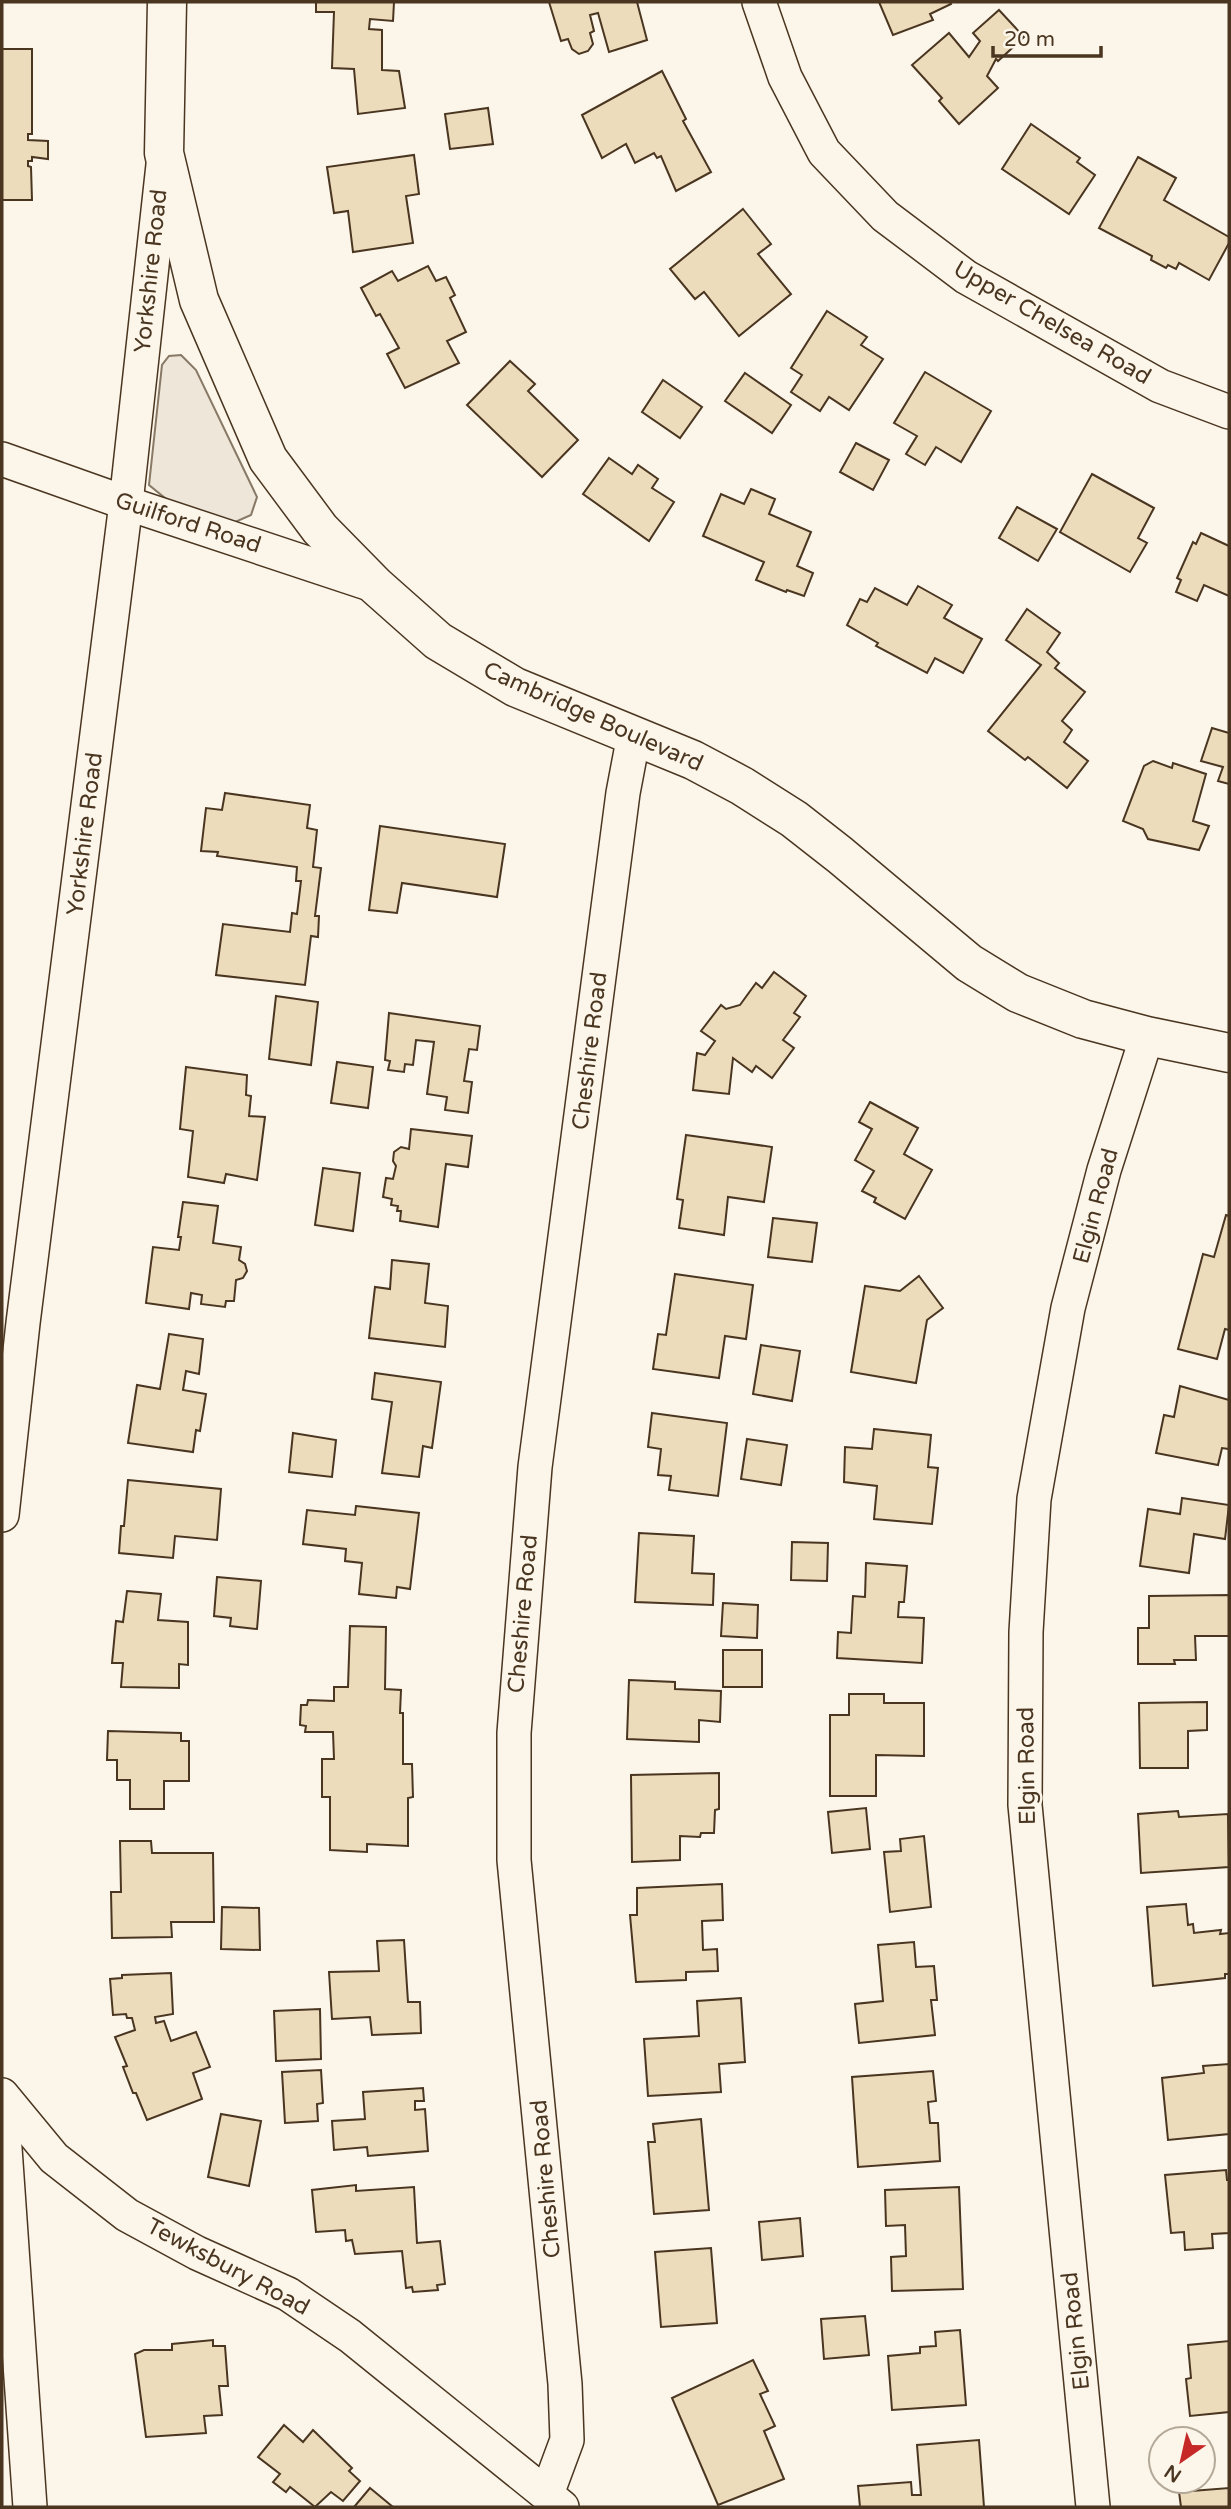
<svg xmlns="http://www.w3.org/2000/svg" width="1231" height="2509" font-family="'Varela Round',sans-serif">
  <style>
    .green { fill: #ede6d9; stroke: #887966; stroke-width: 2 }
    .building { fill: #ecdcbc; stroke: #4a3520; stroke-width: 2 }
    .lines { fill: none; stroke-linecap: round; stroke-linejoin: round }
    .minor-casing { stroke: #4a3520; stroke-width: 36 }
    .tertiary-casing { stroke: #4a3520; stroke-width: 41 }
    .minor { stroke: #fbf6e9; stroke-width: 33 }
    .tertiary { stroke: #fbf6e9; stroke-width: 38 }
    .labels { text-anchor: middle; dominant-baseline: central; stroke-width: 5; stroke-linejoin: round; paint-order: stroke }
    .street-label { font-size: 23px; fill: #4a3520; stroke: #fbf6e9 }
  </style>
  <rect width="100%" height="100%" fill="#fbf6e9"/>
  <path class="green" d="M181,355L196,370L257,497L251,515L233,523L170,502L149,485L162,365L169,356Z"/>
  <g class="building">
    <path d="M316,2H394L393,21L370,19L369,29L382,30V70L399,71L405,108L358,114L354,69L332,68L334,12H316Z"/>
    <path d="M549,2H637L647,40L609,52L598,13L590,15L594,31L590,33L593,44L588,51L579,54L572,49L568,39L561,41Z"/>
    <path d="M879,2H950L951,4L930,14L933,20L893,35Z"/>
    <path d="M999,10L1024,37L998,61L996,59L987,76L998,88L959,124L939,101L942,98L912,65L949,33L969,57L980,41L973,33Z"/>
    <path d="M2,49H32V134H28V140L48,141V159L32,157V161H28V166L31,167L32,200H2Z"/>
    <path d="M662,71L686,119L683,121L711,172L676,191L661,156L657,158L654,153L635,163L626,144L602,158L582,115Z"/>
    <path d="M488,108L493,144L450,149L445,114Z"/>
    <path d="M1031,124L1080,158L1077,162L1095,175L1069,214L1002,169Z"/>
    <path d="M414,155L419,194L406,196L413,243L353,252L348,211L334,213L327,167Z"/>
    <path d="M1138,157L1176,178L1164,200L1229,237V243L1209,280L1179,263L1176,269L1168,265L1166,268L1151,260L1152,256L1099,228Z"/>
    <path d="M743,209L771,244L758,254L791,294L739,336L704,292L695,299L670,269Z"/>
    <path d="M428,266L436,281L446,277L455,295L450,298L466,332L447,341L459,363L405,388L387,354L399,348L380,314L376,316L361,288L392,271L398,281Z"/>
    <path d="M827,311L867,337L861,345L883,359L849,410L829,397L820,411L791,392L802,375L791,368Z"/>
    <path d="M510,361L535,384L528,391L578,440L542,477L467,405Z"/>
    <path d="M925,372L991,411L961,462L936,447L925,465L906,454L917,436L894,423Z"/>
    <path d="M745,373L791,405L772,433L725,401Z"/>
    <path d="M663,380L702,407L680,438L642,412Z"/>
    <path d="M856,443L889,460L873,490L840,472Z"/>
    <path d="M609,458L632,474L638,465L658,479L652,488L674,502L649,541L583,494Z"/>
    <path d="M1092,474L1154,508L1138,538L1147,543L1130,572L1060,532Z"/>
    <path d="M751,489L775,499L769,514L811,532L797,566L813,573L804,596L787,590L786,592L756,580L764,562L703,536L721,494L744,504Z"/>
    <path d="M1017,507L1057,529L1038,561L999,538Z"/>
    <path d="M1201,533L1229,546V596L1204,585L1197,601L1176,592L1181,580L1177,578L1193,542L1196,544Z"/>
    <path d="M918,586L952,605L944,618L982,639L963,673L935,658L927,673L876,646L878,643L847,625L860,599L867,602L875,588L907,605Z"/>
    <path d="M1027,609L1060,633L1047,652L1059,663L1055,668L1085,692L1062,721L1072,730L1064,742L1088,761L1067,788L1028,757L1025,760L988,731L1041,665L1006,640Z"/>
    <path d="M1212,728L1229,733V784L1218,781L1223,767L1201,761Z"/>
    <path d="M1153,761L1172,768L1173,763L1206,774L1193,821L1209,826L1199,850L1148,839L1143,829L1123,821L1144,766Z"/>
    <path d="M225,793L310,805L307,828L317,830L313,867L321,868L315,916H319L318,937L311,936L305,985L216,975L223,924L290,932L292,913L297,914L301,881H296L297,867L217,856L218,852L201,851L206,808L222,810Z"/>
    <path d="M380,826L505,844L497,897L402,883L397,913L369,910Z"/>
    <path d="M774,972L806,996L794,1013L800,1017L783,1040L794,1048L772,1078L756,1066L752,1072L733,1058L729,1094L693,1090L697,1053L705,1055L715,1041L701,1031L721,1005L726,1009L740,1005L756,983L762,988Z"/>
    <path d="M276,996L318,1002L311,1065L269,1059Z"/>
    <path d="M389,1013L480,1026L477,1050L469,1049L464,1081L472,1082L468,1113L445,1110L447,1097L427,1094L434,1042L416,1040L413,1065L405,1064L404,1072L388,1070L390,1061L385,1060Z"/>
    <path d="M337,1062L373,1067L368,1108L331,1103Z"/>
    <path d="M186,1067L247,1075L246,1095L251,1096L249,1116L265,1117L257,1180L226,1174L224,1183L188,1177L193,1131L180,1129Z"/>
    <path d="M870,1102L918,1128L904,1154L932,1170L905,1219L874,1202L876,1198L862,1191L874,1171L855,1160L872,1129L859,1122Z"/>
    <path d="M411,1129L472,1136L468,1167L446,1164L438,1227L400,1221L401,1211H397L398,1206L391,1205L392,1199L383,1197L386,1178L393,1179L396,1166L393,1161L394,1152L401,1147L409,1149Z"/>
    <path d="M686,1135L772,1147L764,1202L728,1197L724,1235L679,1228L683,1200L677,1199Z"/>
    <path d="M323,1168L360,1173L353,1231L315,1225Z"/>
    <path d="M183,1202L218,1206L213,1243L241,1247L239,1260L245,1264L247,1271L243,1278L236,1280L234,1301H226L225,1307L201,1304L202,1295L191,1293L189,1309L146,1303L153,1247L179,1250L181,1237H178Z"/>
    <path d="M1226,1215L1229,1216V1330L1225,1329L1217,1359L1178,1349L1203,1254L1214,1257Z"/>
    <path d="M773,1218L817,1223L812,1262L768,1257Z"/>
    <path d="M392,1260L429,1264L425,1303L448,1306L445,1347L369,1338L375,1287L390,1289Z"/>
    <path d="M675,1274L753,1285L746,1339L725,1336L719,1378L653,1369L658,1334L666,1335Z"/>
    <path d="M919,1276L943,1308L927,1320L916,1383L851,1372L865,1286L900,1291Z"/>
    <path d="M169,1334L203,1339L199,1374L186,1371L183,1390L206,1394L200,1431L196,1430L193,1452L128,1443L137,1385L160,1389Z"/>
    <path d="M761,1345L800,1351L792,1401L753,1394Z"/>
    <path d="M375,1373L441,1382L432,1448L423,1446L419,1477L382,1473L392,1402L372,1399Z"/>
    <path d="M1180,1386L1229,1400V1449L1222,1448L1218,1465L1156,1453L1164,1415L1174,1417Z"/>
    <path d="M652,1413L727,1423L718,1496L669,1490L671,1476L658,1475L661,1449L648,1447Z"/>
    <path d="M874,1429L931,1435L928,1467L938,1468L932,1524L874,1519L877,1486L844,1482L845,1447L872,1449Z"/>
    <path d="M293,1433L336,1440L332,1477L289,1472Z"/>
    <path d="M747,1439L787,1445L781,1485L741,1479Z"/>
    <path d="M128,1480L221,1489L217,1540L175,1536L173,1558L119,1553L121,1526H124Z"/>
    <path d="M1182,1498L1229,1505L1225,1539L1194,1534L1189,1573L1140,1566L1148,1509L1180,1514Z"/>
    <path d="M356,1506L419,1513L410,1589L397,1587L396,1598L359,1594L362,1563L345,1561L346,1549L303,1544L307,1510L355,1515Z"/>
    <path d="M639,1533L694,1536L692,1573L714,1574L713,1605L635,1602Z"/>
    <path d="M792,1542L828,1543L827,1581L791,1580Z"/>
    <path d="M866,1563L907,1566L904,1602H899L898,1617L924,1618L922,1663L837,1658L838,1632L851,1633L853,1596L865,1597Z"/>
    <path d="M217,1577L261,1581L257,1629L230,1626L231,1618L214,1616Z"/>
    <path d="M127,1591L161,1594L158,1620L188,1622V1665L179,1664V1688L121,1687L123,1663H112L116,1621L123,1622Z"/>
    <path d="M1229,1595V1636H1195L1196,1660H1174L1175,1664H1138V1628H1149V1596Z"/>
    <path d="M723,1603L758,1605L757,1638L721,1636Z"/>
    <path d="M350,1626L386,1627L385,1689L401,1690L400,1713H403V1764H412L413,1797L408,1798V1846L367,1844V1852L330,1850V1797H322V1759H334L333,1732H305L306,1726L300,1725L301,1705H307L308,1700L334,1701V1687H348Z"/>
    <rect x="723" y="1650" width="39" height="37"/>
    <path d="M629,1680L675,1682V1689L721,1691L720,1722L699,1720V1742L627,1739Z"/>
    <path d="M849,1694H884V1703H924V1756L876,1755V1796H830V1715H849Z"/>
    <path d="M1207,1702V1730L1188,1731V1768H1140L1139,1703Z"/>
    <path d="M108,1731L181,1733V1741H189V1781H164V1809H130V1780H117V1760H107Z"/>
    <path d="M719,1773V1809L715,1810L714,1833H701L700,1837L680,1836V1860L632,1862L631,1775Z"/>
    <path d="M866,1808L870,1849L832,1853L828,1812Z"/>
    <path d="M1178,1811L1179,1817L1228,1814L1229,1867L1141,1873L1138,1814Z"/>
    <path d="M924,1836L931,1907L890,1912L884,1852L901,1851L900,1839Z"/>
    <path d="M120,1841H151L152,1853H213L214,1922H171L172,1937L112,1938L111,1892H121Z"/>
    <path d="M722,1884L723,1920L702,1921L703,1950L717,1949L718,1971L686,1972V1980L636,1982L630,1915H637V1888Z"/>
    <path d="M1186,1904L1188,1925L1193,1924L1194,1933L1221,1930L1220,1934L1229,1933V1974H1225V1978L1153,1986L1147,1907Z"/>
    <path d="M222,1907L259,1908L260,1950L221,1949Z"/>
    <path d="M404,1940L408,2002H420L421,2033L372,2035L370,2017L332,2019L329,1972L379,1971L377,1941Z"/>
    <path d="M914,1942L916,1967L934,1966L937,2000H931L935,2035L859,2043L855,2004L883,2001L878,1945Z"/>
    <path d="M171,1973L173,2014L155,2017L156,2023L164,2021L171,2041L196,2032L210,2067L193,2073L202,2099L147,2120L136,2093H133L123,2067L127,2066L115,2037L135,2030L132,2018H127L126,2014L113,2015L110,1979L122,1978V1975Z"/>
    <path d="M741,1998L745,2062L719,2064L721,2092L648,2096L644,2039L699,2036L697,2001Z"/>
    <path d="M320,2009L321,2059L276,2061L274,2011Z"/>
    <path d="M1229,2064V2134L1168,2140L1162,2078L1204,2073L1203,2066Z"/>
    <path d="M321,2070L323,2103L317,2104L318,2121L285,2123L282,2072Z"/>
    <path d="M933,2071L936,2101L928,2102L930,2123H938L940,2161L858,2167L852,2077Z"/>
    <path d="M423,2088L424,2101H415V2110L425,2109L428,2151L368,2156L367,2147L334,2150L332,2121L365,2119L363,2092Z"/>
    <path d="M221,2114L261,2121L249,2186L208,2177Z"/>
    <path d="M701,2119L709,2210L654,2214L648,2142H655L653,2124Z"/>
    <path d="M1226,2170L1227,2180H1229V2233L1212,2234L1213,2248L1185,2250L1184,2232L1171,2233L1165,2175Z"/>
    <path d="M356,2185V2191L414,2187L417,2243L440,2241L445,2284L437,2285L438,2290L413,2292L412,2287L406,2288L402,2251L355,2254L352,2240L346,2241L345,2230L316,2232L312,2190Z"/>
    <path d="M959,2187L963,2289L892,2291L891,2257L906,2256L905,2225L886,2226L885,2190Z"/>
    <path d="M800,2218L803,2256L762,2260L759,2222Z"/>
    <path d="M711,2248L717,2323L661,2327L655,2252Z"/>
    <path d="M865,2316L869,2355L824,2359L821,2319Z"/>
    <path d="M960,2330L966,2405L892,2410L888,2356L920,2353V2347L936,2346L935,2332Z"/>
    <path d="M213,2340V2346H225L228,2386H219L222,2415L204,2416L206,2433L146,2437L135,2354L144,2350H172V2344Z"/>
    <path d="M1229,2341V2412L1190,2416L1186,2379L1191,2378L1188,2345Z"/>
    <path d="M753,2360L768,2391L760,2394L775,2426L764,2431L784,2479L718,2505L672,2398Z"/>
    <path d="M284,2425L303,2442L313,2430L352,2468L349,2471L360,2481L343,2501L331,2492L315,2507L290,2487L286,2492L273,2482L280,2474L258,2457Z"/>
    <path d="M979,2440L984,2507H860L858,2486L911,2482L912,2495H921L917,2445Z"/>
    <path d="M370,2488L393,2507H354Z"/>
    <path d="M1229,2488V2507H1181L1179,2492Z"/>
  </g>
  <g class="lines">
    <defs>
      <g id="minor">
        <path d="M759,2L785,77L824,152L885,216L966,277L1160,386L1229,412"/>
        <path d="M2,459L126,503L376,586"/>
        <path d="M2,1515L23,1323L126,503L163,165"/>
        <path d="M2,2095L54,2158L127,2215L197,2253L288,2294L350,2336L562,2507"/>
        <path d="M2,2105L30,2507"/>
        <path d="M547,2494L567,2440L565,2384L514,1860V1733L535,1467L623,793L634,735"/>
        <path d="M1093,2507L1025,1805L1026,1632L1034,1499L1068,1308L1104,1170L1147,1036"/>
      </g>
      <path id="tertiary" d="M167,2L164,153L199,300L268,459L320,529L376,586L438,641L515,687L693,760L742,786L794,819L840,855L969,963L1018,993L1083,1019L1147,1036L1229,1053"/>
    </defs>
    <use href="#minor" class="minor-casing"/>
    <use href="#tertiary" class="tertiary-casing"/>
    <use href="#minor" class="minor"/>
    <use href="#tertiary" class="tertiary"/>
  </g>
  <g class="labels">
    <g class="street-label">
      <text transform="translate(151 271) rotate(-84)">Yorkshire Road</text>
      <text transform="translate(1052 323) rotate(30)">Upper Chelsea Road</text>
      <text transform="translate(188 523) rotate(18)">Guilford Road</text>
      <text transform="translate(593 717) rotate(24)">Cambridge Boulevard</text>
      <text transform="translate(85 834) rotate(-83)">Yorkshire Road</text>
      <text transform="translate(590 1051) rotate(-83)">Cheshire Road</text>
      <text transform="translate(1096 1206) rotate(-75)">Elgin Road</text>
      <text transform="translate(523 1614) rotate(-85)">Cheshire Road</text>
      <text transform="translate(1027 1766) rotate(-91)">Elgin Road</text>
      <text transform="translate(546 2179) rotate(-95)">Cheshire Road</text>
      <text transform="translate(228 2267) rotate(28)">Tewksbury Road</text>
      <text transform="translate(1076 2331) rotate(-96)">Elgin Road</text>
    </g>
  </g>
  <rect width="1231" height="2509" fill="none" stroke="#4a3520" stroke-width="7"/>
  <g transform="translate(1182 2460) rotate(214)"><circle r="33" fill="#fbf6e9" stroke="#b4a999" stroke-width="2"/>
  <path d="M0-5L12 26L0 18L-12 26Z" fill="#c62828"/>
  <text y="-10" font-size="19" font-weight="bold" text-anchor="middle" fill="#4a3520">N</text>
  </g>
  <path d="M993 46v10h108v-10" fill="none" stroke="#4a3520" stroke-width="3.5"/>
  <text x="1004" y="46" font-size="21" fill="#4a3520" stroke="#fbf6e9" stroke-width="5" paint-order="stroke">20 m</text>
</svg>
